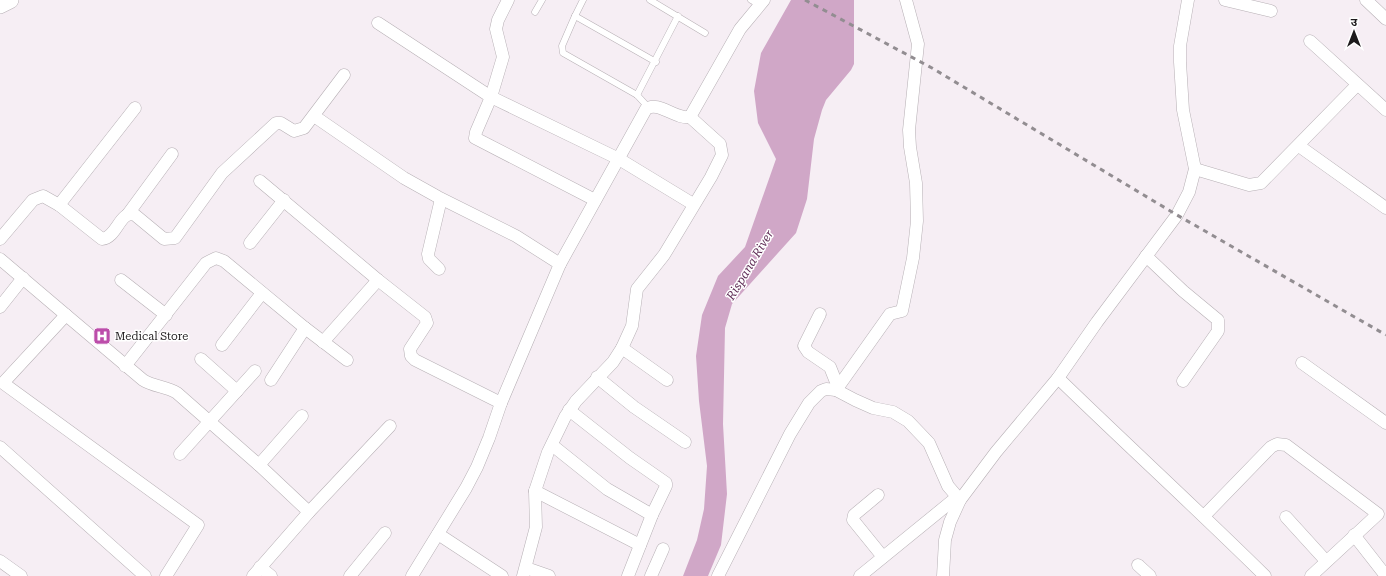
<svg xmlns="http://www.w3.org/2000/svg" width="1386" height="576" font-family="'Roboto Serif','Noto Sans Devanagari',serif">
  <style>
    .water { fill: #d0a7c7 }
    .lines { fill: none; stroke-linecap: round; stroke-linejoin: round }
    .lane-casing { stroke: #b7b0b5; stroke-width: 7 }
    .street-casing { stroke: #b7b0b5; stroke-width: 13 }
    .secondary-casing { stroke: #b7b0b5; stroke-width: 18 }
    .lane { stroke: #fff; stroke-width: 6 }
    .street { stroke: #fff; stroke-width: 12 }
    .secondary { stroke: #fff; stroke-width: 17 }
    .rail { stroke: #928d91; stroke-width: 3; stroke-dasharray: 5 5; stroke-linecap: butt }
    .labels { text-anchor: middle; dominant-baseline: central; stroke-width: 3; stroke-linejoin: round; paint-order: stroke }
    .poi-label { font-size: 11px; fill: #1d1a1c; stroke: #fff; text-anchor: start }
    .water-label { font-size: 12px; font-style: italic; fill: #5f2c56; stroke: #fff }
  </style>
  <rect width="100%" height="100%" fill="#f6eef4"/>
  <path class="water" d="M791,0H854V64L851,70L826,100L822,110L814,139L807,199L796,233L732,304L725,328L723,424L727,494L721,545L708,576H683L697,540L704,509L707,466L699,401L696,356L702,315L718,276L745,247L776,159L758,123L754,91L761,53Z"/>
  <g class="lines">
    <defs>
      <g id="lane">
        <path d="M583,0L575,16L656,62"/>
        <path d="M650,0L705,33"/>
        <path d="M751,0L760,5"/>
        <path d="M535,12L542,0"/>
        <path d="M575,16L562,46L563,53L637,95L648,107"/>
        <path d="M637,95L678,16"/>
      </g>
      <g id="street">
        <path d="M508,0L498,20L496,29L503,57L491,97L476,132L475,138L595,200"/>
        <path d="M1225,0L1271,11"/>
        <path d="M1366,0L1386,19"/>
        <path d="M378,23L491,97L619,159L693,204"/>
        <path d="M1310,41L1386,110"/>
        <path d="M314,116L404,178L438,197L516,236L560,264"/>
        <path d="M1299,146L1386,208"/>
        <path d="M1195,169L1249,185L1261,183L1357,85"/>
        <path d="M260,181L378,280L425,317L427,323L410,349L411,356L415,360L501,403"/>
        <path d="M59,205L135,108"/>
        <path d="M128,214L172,154"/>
        <path d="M0,239L33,200L43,196L59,205L102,239C117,238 120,209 135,215L164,239L175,238L222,173L276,123H281L294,131L304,128L344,75"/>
        <path d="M250,243L284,200"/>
        <path d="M1146,256L1183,291L1218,320V331L1183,381"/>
        <path d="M0,259L66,315"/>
        <path d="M439,269L429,259L428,254L441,199"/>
        <path d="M121,280L166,315"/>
        <path d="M0,307L23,278"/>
        <path d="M820,314L804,346L808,352L830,367L838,387"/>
        <path d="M323,342L378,280"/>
        <path d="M222,345L262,293"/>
        <path d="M622,348L667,380"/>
        <path d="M201,359L237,391"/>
        <path d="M1302,363L1386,423"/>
        <path d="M125,366L206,263L216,258L224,261L305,328L347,360"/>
        <path d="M597,377L634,407L685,442"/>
        <path d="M1058,378C1127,445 1197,509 1265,576"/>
        <path d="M271,380L305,328"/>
        <path d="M836,390L890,314L902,311L913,258L917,221L916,183L910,147L909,130L918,44L906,0"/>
        <path d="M569,410L630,458L666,483V486L652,515L628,576"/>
        <path d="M552,445L607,489L652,515"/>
        <path d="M0,447L145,576"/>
        <path d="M180,454L255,371"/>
        <path d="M259,465L302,416"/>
        <path d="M535,491L640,545"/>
        <path d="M878,495L854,515L853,520L883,557"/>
        <path d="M1204,516L1271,447L1277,444L1286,445L1378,514L1311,576"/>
        <path d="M1286,517L1326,561"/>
        <path d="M438,534L502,576"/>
        <path d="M1354,535L1386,576"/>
        <path d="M0,561L21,576"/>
        <path d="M1138,565L1150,576"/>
        <path d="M260,567L271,576"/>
        <path d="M526,568L549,576"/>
        <path d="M166,576L198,525L3,383L66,315L143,380C154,387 166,386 177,393L259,465L309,512"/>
        <path d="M253,576L309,512L390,426"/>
        <path d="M350,576L385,533"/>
        <path d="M412,576L466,488L477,467L489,438L501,403L560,264L646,109C658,100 676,120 690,117L740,29L764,0"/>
        <path d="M523,576L536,527L535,491L548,452L565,417L576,401L613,362L622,348L632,326L637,289L664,255L711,177L722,155L720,144L690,117"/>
        <path d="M651,576L663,549"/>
        <path d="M718,576L790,434L809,403L821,391L826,389L836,390L855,400L873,408L893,412L908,421L929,443L948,486L960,500"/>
        <path d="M860,576L957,497"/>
        <path d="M943,576L945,540L950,522L960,500L996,452L1058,378L1097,322L1177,215L1189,192L1195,169L1183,110L1180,62V46L1188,0"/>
      </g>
      <path id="secondary" d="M0,5L10,0"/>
    </defs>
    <use href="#lane" class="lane-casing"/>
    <use href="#street" class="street-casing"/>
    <use href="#secondary" class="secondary-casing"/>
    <use href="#lane" class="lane"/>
    <use href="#street" class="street"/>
    <use href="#secondary" class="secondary"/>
    <path class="rail" d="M805,0L932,68L1177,215L1386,335"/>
  </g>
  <defs>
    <symbol id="hospital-square" viewBox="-11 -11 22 22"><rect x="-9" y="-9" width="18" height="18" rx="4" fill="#bc4daa" stroke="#fff"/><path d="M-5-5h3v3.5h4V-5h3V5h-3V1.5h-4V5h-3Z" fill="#fff"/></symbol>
  </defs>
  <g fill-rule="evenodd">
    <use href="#hospital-square" x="92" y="326" width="20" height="20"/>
  </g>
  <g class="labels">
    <g class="poi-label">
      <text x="115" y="336">Medical Store</text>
    </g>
    <g class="water-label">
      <text transform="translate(750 265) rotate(-59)">Rispana River</text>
    </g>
  </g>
  <g transform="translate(1354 32)" stroke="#ffffff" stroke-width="3" paint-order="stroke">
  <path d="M0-3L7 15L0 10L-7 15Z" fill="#1d1a1c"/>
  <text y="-6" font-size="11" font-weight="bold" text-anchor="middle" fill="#1d1a1c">उ</text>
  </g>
</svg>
